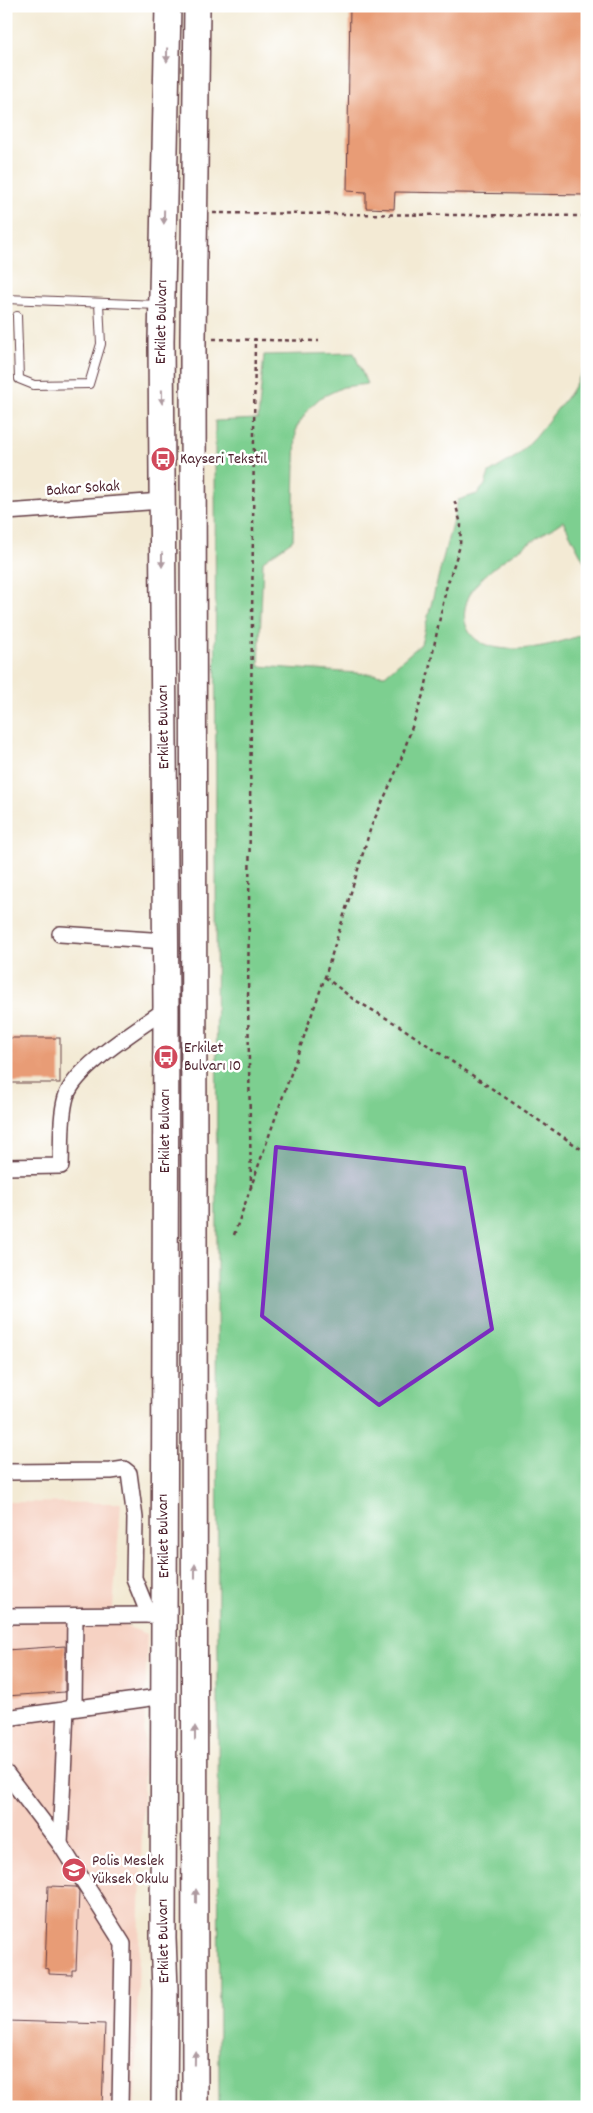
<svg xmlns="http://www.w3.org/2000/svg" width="593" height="2113" font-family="Dekko,sans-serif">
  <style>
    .built { fill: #f6d2c3 }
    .green { fill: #7dcf90; stroke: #64775e }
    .building { fill: #e89c76 }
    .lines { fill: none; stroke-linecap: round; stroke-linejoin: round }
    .lane-casing { stroke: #633d44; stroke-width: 10 }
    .street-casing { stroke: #633d44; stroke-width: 18 }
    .primary-casing { stroke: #633d44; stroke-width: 28 }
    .path { stroke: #633d44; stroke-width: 2.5; stroke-dasharray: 4 4; stroke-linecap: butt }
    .lane { stroke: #fff; stroke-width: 8 }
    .street { stroke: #fff; stroke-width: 15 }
    .primary { stroke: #fff; stroke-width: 25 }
    .oneway { fill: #ae9aa0 }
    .marked { fill: #7b2cbf; fill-opacity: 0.2; stroke: #7b2cbf; stroke-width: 4; stroke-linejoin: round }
    .labels { text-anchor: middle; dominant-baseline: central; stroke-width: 5; stroke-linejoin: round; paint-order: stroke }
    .street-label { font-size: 16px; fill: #4a1f2b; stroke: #fff }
    .poi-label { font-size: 16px; fill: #4a1f2b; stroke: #fff; text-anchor: start }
  </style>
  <rect width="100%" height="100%" fill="#fff"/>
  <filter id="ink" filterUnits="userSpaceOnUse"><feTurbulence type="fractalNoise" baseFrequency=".02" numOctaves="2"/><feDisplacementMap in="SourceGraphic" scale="10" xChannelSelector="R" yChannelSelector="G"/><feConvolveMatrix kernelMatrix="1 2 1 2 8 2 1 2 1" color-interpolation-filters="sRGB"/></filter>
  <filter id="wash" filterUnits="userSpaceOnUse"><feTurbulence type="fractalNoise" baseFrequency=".0096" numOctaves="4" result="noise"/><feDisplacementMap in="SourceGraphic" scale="20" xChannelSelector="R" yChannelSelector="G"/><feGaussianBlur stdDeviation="1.12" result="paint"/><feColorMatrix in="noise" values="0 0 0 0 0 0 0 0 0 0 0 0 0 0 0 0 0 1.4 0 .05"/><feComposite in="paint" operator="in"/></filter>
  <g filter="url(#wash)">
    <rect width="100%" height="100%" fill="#f3ead4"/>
    <path class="built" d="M6,1502L121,1503L112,1621L147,1634L135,2107H6Z"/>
    <path class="green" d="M354,353L367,384L343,387L320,398L310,407L296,428L293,540L263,561L259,666L385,675L421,644L458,500L477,494L485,485L489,473L517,456L536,436L570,393L587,364V567L563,521C538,538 489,565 473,589C466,600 462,613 466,625C479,665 559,646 587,632V2107H219L215,421L258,419L264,355Z"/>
    <g id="blocks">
      <g class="building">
        <path d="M350,6H587V195L395,192L394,209L366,208V192L347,191Z"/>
        <rect x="6" y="1038" width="54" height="45"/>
        <path d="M65,1646V1692L6,1696V1650Z"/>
        <path d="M48,1886L76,1887L79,1891L76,1970H72V1975L49,1974V1969L45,1968Z"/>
        <path d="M8,2021L105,2024L102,2107H6Z"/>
      </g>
    </g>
  </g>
  <g filter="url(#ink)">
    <use href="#blocks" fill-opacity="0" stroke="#633d44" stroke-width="1"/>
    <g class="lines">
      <defs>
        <g id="lane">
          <path d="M6,299L158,305"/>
          <path d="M17,316L19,379L34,385L89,384L101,344L99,303"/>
        </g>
        <g id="street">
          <path d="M6,512L162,501"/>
          <path d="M60,934L166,941"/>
          <path d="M6,1167L61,1166C62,1143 60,1118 66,1097C75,1067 140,1028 166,1009"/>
          <path d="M6,1472L111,1471L124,1469L129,1473L135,1518L134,1578L149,1615"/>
          <path d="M6,1616L156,1615"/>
          <path d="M74,1708L75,1616"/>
          <path d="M6,1718L165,1696"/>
          <path d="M6,1773L60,1844L123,1944L120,2107"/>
          <path d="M60,1844L66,1709"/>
        </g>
        <g id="primary">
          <path d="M164,2107L165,1989L163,1938L166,1009L161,341L168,6"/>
          <path d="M195,2107L193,339L197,6"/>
        </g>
      </defs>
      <use href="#lane" class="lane-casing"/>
      <use href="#street" class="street-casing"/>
      <use href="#primary" class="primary-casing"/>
      <g class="path">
        <path d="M213,213L587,216"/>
        <path d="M213,339L319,341"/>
        <path d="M325,977L353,999L398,1025L587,1153"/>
        <path d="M251,1188L248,1000L255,338"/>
        <path d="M234,1235L325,977L371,827L399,765L425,689L446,589L460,546L461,524L454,499"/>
      </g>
      <use href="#lane" class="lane"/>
      <use href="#street" class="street"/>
      <use href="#primary" class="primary"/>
    </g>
    <defs><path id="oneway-solid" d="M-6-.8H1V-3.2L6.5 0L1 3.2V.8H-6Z" transform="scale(1.25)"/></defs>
    <g class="oneway">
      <use href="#oneway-solid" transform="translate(167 55) rotate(91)"/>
      <use href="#oneway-solid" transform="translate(164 217) rotate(91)"/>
      <use href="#oneway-solid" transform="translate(162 397) rotate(89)"/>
      <use href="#oneway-solid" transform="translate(162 560) rotate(90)"/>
      <use href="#oneway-solid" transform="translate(195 1571) rotate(-90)"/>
      <use href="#oneway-solid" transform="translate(195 1733) rotate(-90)"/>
      <use href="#oneway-solid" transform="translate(196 1896) rotate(-90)"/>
      <use href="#oneway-solid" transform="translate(195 2058) rotate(-89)"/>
    </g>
  </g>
  <path class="marked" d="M276,1147L464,1168L492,1329L379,1405L262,1316Z"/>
  <defs>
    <symbol id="bus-disc" viewBox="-11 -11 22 22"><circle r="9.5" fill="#d1495b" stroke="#fff"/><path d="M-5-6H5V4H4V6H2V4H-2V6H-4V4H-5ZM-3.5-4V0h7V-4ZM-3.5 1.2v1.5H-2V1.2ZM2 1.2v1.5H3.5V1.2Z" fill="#fff"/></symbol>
    <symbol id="school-disc" viewBox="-11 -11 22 22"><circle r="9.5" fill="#d1495b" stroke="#fff"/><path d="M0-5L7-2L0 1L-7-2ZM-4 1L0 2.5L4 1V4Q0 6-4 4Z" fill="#fff"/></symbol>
  </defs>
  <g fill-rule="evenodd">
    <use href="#bus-disc" x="149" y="445" width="28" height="28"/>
    <use href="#bus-disc" x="152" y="1043" width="28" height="28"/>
    <use href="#school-disc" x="60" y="1856" width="28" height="28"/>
  </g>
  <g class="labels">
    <g class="street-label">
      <text transform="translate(162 322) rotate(-89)">Erkilet Bulvarı</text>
      <text transform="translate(83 489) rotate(-4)">Bakar Sokak</text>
      <text transform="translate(164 727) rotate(-91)">Erkilet Bulvarı</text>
      <text transform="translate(165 1131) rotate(-90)">Erkilet Bulvarı</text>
      <text transform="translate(164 1536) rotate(-91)">Erkilet Bulvarı</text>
      <text transform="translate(164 1941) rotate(-91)">Erkilet Bulvarı</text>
    </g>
    <g class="poi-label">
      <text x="180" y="459">Kayseri Tekstil</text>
      <text x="184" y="1048">Erkilet<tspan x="184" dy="18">Bulvarı 10</tspan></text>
      <text x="92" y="1861">Polis Meslek<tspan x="92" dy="18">Yüksek Okulu</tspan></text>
    </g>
  </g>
  <rect width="593" height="2113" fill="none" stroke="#fff" stroke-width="25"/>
</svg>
